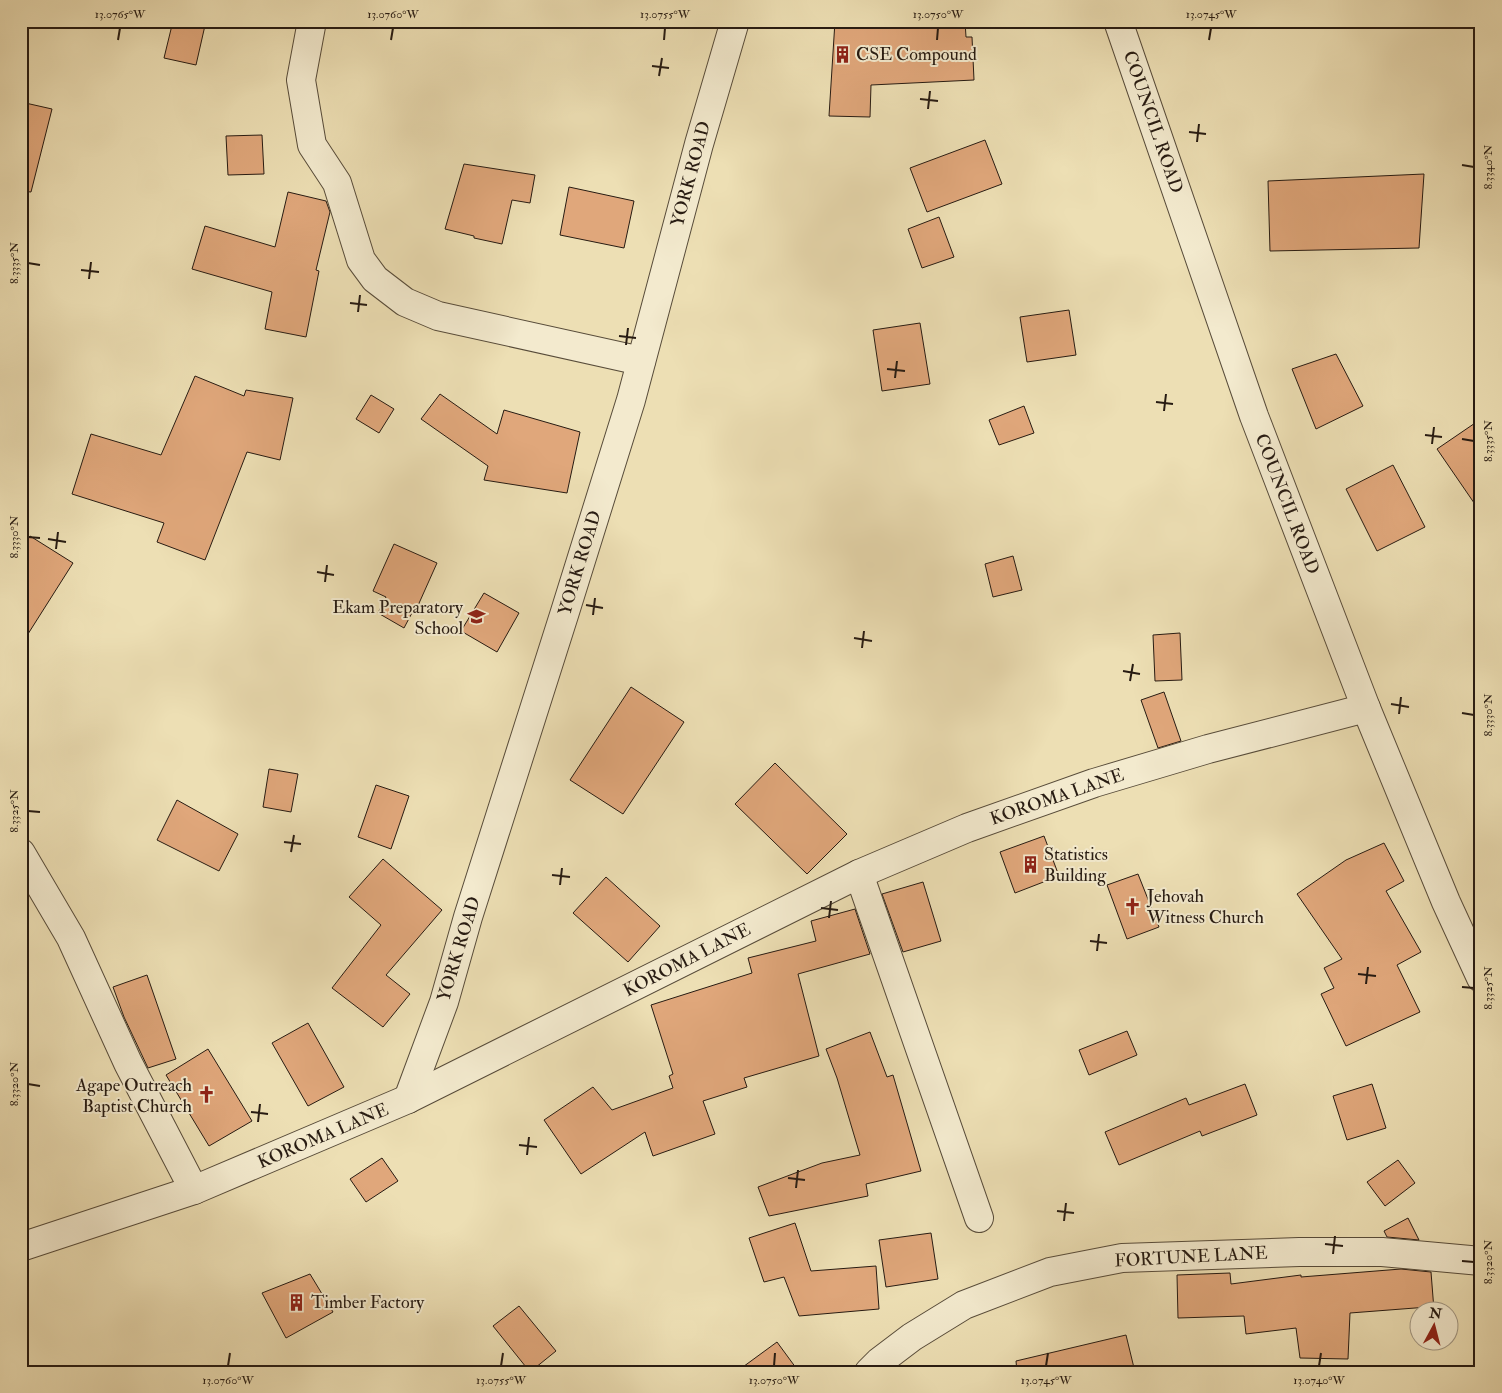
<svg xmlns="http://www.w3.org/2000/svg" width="1502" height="1393" font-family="'IM FELL Double Pica',serif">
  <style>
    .building { fill: #e0a77b; stroke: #271b12 }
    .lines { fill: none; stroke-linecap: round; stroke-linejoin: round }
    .minor-casing { stroke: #584c3a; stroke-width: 30 }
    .minor { stroke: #f3eace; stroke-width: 28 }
    .ticks { fill: none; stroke: #271b12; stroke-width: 2 }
    .labels { text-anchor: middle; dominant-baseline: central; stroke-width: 4; stroke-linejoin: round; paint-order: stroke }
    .poi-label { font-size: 18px; fill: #271b12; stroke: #f3eace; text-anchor: start }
    .street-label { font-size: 18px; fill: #271b12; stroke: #f3eace }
    .neatline { fill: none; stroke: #271b12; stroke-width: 2 }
    .ticks-label { font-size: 12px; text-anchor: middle; fill: #271b12 }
  </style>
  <rect width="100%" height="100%" fill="#eddfb4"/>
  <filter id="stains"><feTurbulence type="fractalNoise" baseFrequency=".004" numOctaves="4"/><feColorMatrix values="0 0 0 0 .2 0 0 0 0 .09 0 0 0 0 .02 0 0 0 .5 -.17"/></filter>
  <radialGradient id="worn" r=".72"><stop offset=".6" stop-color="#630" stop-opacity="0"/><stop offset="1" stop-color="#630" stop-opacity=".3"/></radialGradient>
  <g class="building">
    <path d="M173,21H206L196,65L164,58Z"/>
    <path d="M835,21H965L966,37H972L974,80L871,85L870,117L829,116Z"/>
    <path d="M21,102L52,109L31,192L21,191Z"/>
    <path d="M262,135L264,174L228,175L226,136Z"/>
    <path d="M985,140L1002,184L927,212L910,168Z"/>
    <path d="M464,164L535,175L530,203L512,200L502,244L474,238V236L445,229Z"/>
    <path d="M1424,174L1419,248L1270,251L1268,181Z"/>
    <path d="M569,187L634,201L624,248L560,235Z"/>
    <path d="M288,192L326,201L330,212L316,270L319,271L306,337L265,329L272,292L192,269L205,226L275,247Z"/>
    <path d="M939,217L954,257L922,268L908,229Z"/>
    <path d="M1069,310L1076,355L1027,362L1020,317Z"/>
    <path d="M920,323L930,384L882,391L873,330Z"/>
    <path d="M1336,354L1363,406L1316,429L1292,369Z"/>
    <path d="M195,376L244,396L246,390L293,398L280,460L247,452L205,560L157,542L164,523L72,494L91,434L161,455Z"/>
    <path d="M440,394L497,434L504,410L580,432L567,493L484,480L488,466L421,419Z"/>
    <path d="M371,395L394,409L379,433L356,419Z"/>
    <path d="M1024,406L1034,433L999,445L989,420Z"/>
    <path d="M1481,419V513L1437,449Z"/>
    <path d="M1393,465L1425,527L1377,551L1346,489Z"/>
    <path d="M30,536L73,563L21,645V549Z"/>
    <path d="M394,544L437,563L416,610L414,609L404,628L378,613L386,597L373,591Z"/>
    <path d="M1013,556L1022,590L993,597L985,564Z"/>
    <path d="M484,593L519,613L497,652L461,631Z"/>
    <path d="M1180,633L1182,680L1155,681L1153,635Z"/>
    <path d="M631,687L684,722L623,814L570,780Z"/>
    <path d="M1164,692L1181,741L1158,748L1141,700Z"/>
    <path d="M775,763L847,834L807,874L735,804Z"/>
    <path d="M269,769L298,774L291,812L263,807Z"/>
    <path d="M376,785L409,796L391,849L358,837Z"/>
    <path d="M177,800L238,834L219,871L157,840Z"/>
    <path d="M1044,836L1059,876L1015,893L1000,852Z"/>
    <path d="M1384,843L1404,881L1386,891L1421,952L1397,965L1420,1012L1346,1046L1321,994L1334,988L1324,968L1342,959L1297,894L1346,860Z"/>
    <path d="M383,859L442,910L386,975L410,994L383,1027L332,988L381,925L349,897Z"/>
    <path d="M1138,874L1159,927L1127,939L1107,885Z"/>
    <path d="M606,877L660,926L628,962L573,913Z"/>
    <path d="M923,882L941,941L903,952L882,894Z"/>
    <path d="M855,909L870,954L798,974L819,1056L744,1078L747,1087L703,1101L715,1134L653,1156L645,1132L581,1174L544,1120L593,1087L612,1110L673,1088L669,1076L673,1074L651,1005L752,973L748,958L816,941L811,921Z"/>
    <path d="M147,975L176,1059L148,1068L124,1017L113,987Z"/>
    <path d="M308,1023L344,1087L308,1106L272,1043Z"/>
    <path d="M1127,1031L1137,1055L1089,1075L1079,1050Z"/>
    <path d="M870,1032L887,1077L893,1075L921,1171L866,1184L868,1196L769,1216L758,1187L822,1163L860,1155L837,1078L826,1049Z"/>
    <path d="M208,1049L252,1121L209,1146L166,1075Z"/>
    <path d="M1245,1084L1257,1115L1202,1136L1200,1131L1119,1165L1105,1132L1186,1098L1189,1105Z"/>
    <path d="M1372,1084L1386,1128L1347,1140L1333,1096Z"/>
    <path d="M382,1158L398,1181L366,1202L350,1179Z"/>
    <path d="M1398,1160L1415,1183L1385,1206L1367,1182Z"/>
    <path d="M1408,1218L1419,1240L1387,1237L1384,1231Z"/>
    <path d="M795,1223L811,1271L876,1266L879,1309L799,1316L784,1277L764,1282L749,1238Z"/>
    <path d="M931,1233L938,1279L886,1287L879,1240Z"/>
    <path d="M1401,1269L1431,1272L1434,1310H1430L1428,1307L1350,1313L1348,1359L1300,1358L1296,1328L1246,1334L1244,1316L1178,1318L1177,1275L1230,1273L1231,1284L1301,1275V1277Z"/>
    <path d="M310,1274L333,1312L286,1338L262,1293Z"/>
    <path d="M519,1306L556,1351L530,1372L493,1326Z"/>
    <path d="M1126,1335L1135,1372H1017L1016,1361Z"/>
    <path d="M777,1342L799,1372H736Z"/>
  </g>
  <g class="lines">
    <defs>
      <g id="minor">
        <path d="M312,21L301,80L312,145L337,183L361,260L375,279L405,302L438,316L641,361"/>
        <path d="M1118,21L1254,416L1366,708L1446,902L1481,978"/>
        <path d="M21,853L71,938L128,1063L194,1190"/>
        <path d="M859,874L979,1218"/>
        <path d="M408,1099L444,1002L468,917L564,615L631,400L699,144L735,21"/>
        <path d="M21,1247L194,1190L408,1099L859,874L967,828L1094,783L1208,749L1366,708"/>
        <path d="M869,1372L879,1362L912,1337L964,1305L1050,1272L1122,1258L1299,1252H1382L1481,1261"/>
      </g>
    </defs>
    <use href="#minor" class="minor-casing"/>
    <use href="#minor" class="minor"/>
  </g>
  <path class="ticks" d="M118,40L120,28M391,40L393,28M664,40L665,28M937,40L938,28M1209,40L1211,28M652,66L669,68M659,76L662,58M920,99L938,101M928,109L930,91M1189,132L1206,134M1197,142L1199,124M1462,165L1474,167M28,263L40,265M81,270L99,272M89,279L91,262M350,303L367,305M358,312L360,295M619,336L636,338M626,345L628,328M887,369L905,371M895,378L897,361M1156,402L1173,404M1164,411L1166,394M1425,435L1442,437M1462,439L1474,441M1432,444L1434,427M28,537L40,538M48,539L66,542M56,549L58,532M317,572L334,575M325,582L327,565M586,605L603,608M593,615L595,598M854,638L872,641M862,648L864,631M1123,671L1140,674M1130,681L1133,664M1391,704L1409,707M1462,713L1474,715M1399,714L1401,697M28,811L40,812M284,842L301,844M291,852L294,835M552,875L570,877M560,885L562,868M821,908L838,910M829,918L831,901M1090,941L1107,943M1097,951L1099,934M1358,974L1376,976M1366,984L1368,967M1462,987L1474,988M28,1084L40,1086M251,1112L268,1114M258,1122L260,1104M519,1145L537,1147M527,1155L529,1137M788,1178L805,1180M796,1188L798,1170M1057,1211L1074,1213M1064,1221L1066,1203M1325,1244L1343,1246M1333,1254L1335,1236M1462,1261L1474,1262M228,1366L230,1353M501,1366L503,1353M774,1366L775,1353M1046,1366L1048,1353M1319,1366L1321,1353"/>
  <defs>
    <symbol id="building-bare" viewBox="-9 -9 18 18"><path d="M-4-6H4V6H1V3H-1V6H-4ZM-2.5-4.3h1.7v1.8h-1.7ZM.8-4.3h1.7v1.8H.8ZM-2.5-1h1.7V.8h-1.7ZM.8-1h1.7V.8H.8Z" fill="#8f2418" stroke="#f3eace" stroke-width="2.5" paint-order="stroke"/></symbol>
    <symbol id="school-bare" viewBox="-9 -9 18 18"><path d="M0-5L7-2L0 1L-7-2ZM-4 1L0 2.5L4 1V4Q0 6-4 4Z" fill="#8f2418" stroke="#f3eace" stroke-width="2.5" paint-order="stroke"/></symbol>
    <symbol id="church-bare" viewBox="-9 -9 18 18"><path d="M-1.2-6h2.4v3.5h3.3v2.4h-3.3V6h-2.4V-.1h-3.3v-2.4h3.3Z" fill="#8f2418" stroke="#f3eace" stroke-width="2.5" paint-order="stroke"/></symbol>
  </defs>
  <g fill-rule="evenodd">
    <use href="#building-bare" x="830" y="42" width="25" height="25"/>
    <use href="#school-bare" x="464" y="604" width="25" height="25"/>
    <use href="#building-bare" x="1018" y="852" width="25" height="25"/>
    <use href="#church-bare" x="1120" y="894" width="25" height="25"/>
    <use href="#church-bare" x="194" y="1082" width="25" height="25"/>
    <use href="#building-bare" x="284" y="1290" width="25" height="25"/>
  </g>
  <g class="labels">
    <g class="poi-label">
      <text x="856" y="54">CSE Compound</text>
      <text x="463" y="607" text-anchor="end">Ekam Preparatory<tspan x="463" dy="21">School</tspan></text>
      <text x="1044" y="854">Statistics<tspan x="1044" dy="21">Building</tspan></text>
      <text x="1147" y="896">Jehovah<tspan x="1147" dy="21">Witness Church</tspan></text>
      <text x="192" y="1085" text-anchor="end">Agape Outreach<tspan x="192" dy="21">Baptist Church</tspan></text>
      <text x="311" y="1302">Timber Factory</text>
    </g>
    <g class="street-label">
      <text transform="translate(1153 122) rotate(71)">COUNCIL ROAD</text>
      <text transform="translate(691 174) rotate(-75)">YORK ROAD</text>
      <text transform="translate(1287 504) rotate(69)">COUNCIL ROAD</text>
      <text transform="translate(580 563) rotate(-73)">YORK ROAD</text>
      <text transform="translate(1057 797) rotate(-19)">KOROMA LANE</text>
      <text transform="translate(459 949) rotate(-73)">YORK ROAD</text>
      <text transform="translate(687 960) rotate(-27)">KOROMA LANE</text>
      <text transform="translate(323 1136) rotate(-23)">KOROMA LANE</text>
      <text transform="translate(1191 1257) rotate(-3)">FORTUNE LANE</text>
    </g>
  </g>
  <rect width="1502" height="1393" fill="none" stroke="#eddfb4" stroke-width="55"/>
  <g transform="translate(1434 1326) rotate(7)"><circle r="24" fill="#f3eace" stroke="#a19783"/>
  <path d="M0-4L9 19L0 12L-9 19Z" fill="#8f2418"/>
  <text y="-8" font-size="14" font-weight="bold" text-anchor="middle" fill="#271b12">N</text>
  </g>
  <rect x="28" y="28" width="1446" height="1338" class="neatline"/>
  <g class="ticks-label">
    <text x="120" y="18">13.0765°W</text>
    <text x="393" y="18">13.0760°W</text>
    <text x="665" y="18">13.0755°W</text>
    <text x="938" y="18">13.0750°W</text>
    <text x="1211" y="18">13.0745°W</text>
    <text transform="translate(1488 167) rotate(-90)" y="4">8.3340°N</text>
    <text transform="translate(14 263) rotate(-90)" y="4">8.3335°N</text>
    <text transform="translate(1488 441) rotate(-90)" y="4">8.3335°N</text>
    <text transform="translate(14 537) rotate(-90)" y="4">8.3330°N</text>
    <text transform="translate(1488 715) rotate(-90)" y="4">8.3330°N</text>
    <text transform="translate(14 811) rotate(-90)" y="4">8.3325°N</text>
    <text transform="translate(1488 988) rotate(-90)" y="4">8.3325°N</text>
    <text transform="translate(14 1084) rotate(-90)" y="4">8.3320°N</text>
    <text transform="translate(1488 1262) rotate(-90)" y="4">8.3320°N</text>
    <text x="228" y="1384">13.0760°W</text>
    <text x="501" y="1384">13.0755°W</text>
    <text x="774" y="1384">13.0750°W</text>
    <text x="1046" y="1384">13.0745°W</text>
    <text x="1319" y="1384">13.0740°W</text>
  </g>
  <rect width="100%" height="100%" filter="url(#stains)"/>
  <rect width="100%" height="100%" fill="url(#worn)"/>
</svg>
